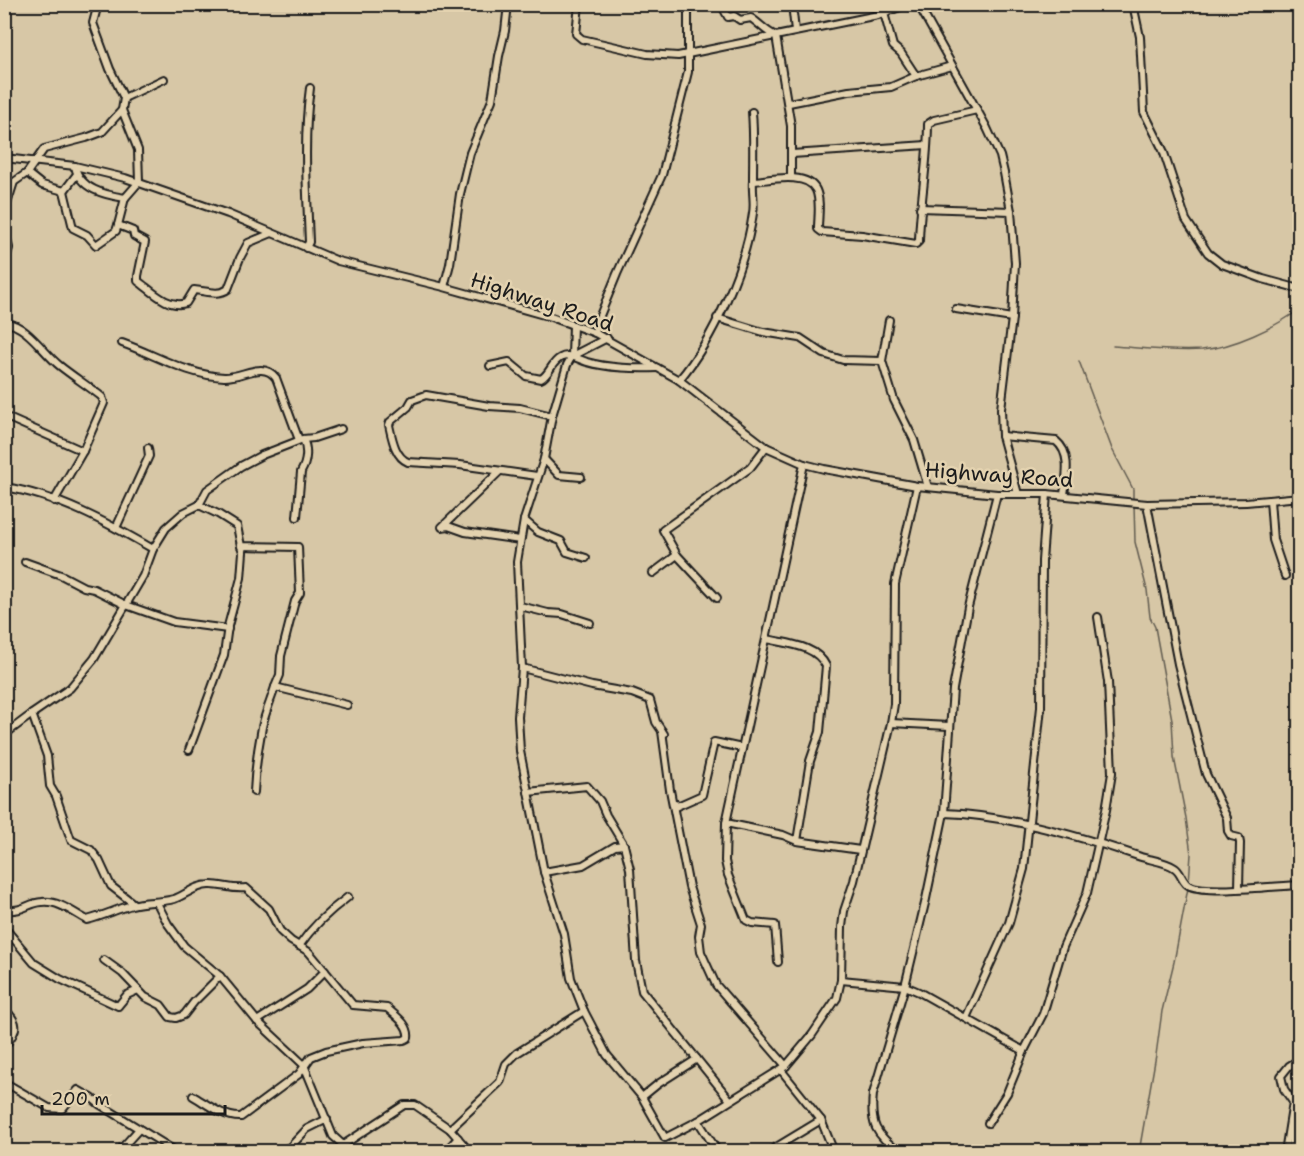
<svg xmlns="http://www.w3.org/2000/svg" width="1304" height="1156" font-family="'Shantell Sans',sans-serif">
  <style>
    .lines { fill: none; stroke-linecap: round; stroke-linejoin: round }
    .stream { stroke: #615b50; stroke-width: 1.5 }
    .minor-casing { stroke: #1c1c1c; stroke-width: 10 }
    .minor { stroke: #e3d2af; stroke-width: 6 }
    .labels { text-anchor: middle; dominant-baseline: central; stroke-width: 5; stroke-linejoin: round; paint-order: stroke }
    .street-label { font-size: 21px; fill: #1c1c1c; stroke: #e3d2af }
  </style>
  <rect width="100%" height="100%" fill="#d7c7a6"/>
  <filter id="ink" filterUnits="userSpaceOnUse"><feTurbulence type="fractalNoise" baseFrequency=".0167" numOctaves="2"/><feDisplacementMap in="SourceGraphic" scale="12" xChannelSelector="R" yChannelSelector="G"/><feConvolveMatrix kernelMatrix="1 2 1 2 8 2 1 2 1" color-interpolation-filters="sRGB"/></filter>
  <g filter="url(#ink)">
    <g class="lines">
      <g class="stream">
        <path d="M1113,346C1142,348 1173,352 1202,350C1234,347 1274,328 1300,309"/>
        <path d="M1079,361L1112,449L1133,489V499"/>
        <path d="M1134,504L1135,542L1147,590L1150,617L1155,627L1172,720L1174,757L1186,818L1191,854L1189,883"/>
        <path d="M1139,1152L1156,1055L1162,1011L1174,962L1188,888"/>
      </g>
      <defs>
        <g id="minor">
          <path d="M579,4L576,34L582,39L647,54L678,56L878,15L908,4"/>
          <path d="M721,4L728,17L734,16L740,20L751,18C760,24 766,32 776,36L791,126V177"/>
          <path d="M792,4L795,31"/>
          <path d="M918,4L987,128L1000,156L1004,173L1011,211L1015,263L1012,318L1001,409L1002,436L1018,494"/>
          <path d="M1133,4L1140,37L1144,112L1163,150L1186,220L1208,253L1222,264L1263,279L1300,289"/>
          <path d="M884,13L893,46L901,53L916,76"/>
          <path d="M124,98L164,79"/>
          <path d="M789,103L849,91L891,87L916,76L952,66"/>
          <path d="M122,110L138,150L139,182L125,198L118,225L133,231L134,236L145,242L138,276V281C152,291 168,309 186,303L194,290C206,291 219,296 228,289L240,258L248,243L272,233"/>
          <path d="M792,154L927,145"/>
          <path d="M4,158L75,166L125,178L228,214L338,261L444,287L551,317L595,333L679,380L766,447L804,464L824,469L917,486L997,494H1047L1147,504L1246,502L1300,497"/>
          <path d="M75,166C79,189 105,195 125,198"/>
          <path d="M27,173L42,185L64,191L73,228L87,235L96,245L116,231L118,225"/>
          <path d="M753,181C769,180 807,171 816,190C821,201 818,217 818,229L822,232L862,235L916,244L919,241C920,202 928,162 928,124L934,120L977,110"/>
          <path d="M64,191L77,174"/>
          <path d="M920,208L1011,211"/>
          <path d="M4,213L14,182L27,173L44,149L86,138L102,132L122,110L124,98L110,69L93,23L98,4"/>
          <path d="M4,227L9,248L4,264"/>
          <path d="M306,248L309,242C307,191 303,138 310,88"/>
          <path d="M444,287L450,264L460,194L470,153L492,100L499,56L505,31L508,4"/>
          <path d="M956,309L1012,318"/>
          <path d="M717,318L763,332L800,338L824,354L843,360L882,361"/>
          <path d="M889,320L882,361L894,400L914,440L928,487"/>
          <path d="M4,322C29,326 42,352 60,366C74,377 88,386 102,397L104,403L83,451L54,501"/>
          <path d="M573,325L572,356L567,365L552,416L544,459L524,520L517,562L522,668L518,717L520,751L544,872L564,934L571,978L584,1011L607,1055L642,1097L665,1138L698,1121L786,1066L812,1035L837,998L841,980L842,927L844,911L854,881L891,723L894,704L895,584L917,486"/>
          <path d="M595,333L599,318L617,274L662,175L688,72V11L694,4"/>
          <path d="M122,343C156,355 187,375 224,377C242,378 263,360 276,378L299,440"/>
          <path d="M572,356L607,338"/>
          <path d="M490,366L509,362L526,376L541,379C550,374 551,363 560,358C569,353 578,359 587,362C607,368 637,369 657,368"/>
          <path d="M679,380C713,340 746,266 753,213C755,203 752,192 753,181C753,158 754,135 752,112"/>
          <path d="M4,416L83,451"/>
          <path d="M1002,436L1056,441C1072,454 1066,477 1064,495"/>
          <path d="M544,459L559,475L581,477"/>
          <path d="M500,471L442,527L448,526L465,532L520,540"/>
          <path d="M537,476L460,465L408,462C395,457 392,438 389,425L390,422L408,407L412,400L426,395L489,406L520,408L552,416"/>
          <path d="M4,487C57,495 108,523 153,549"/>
          <path d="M1270,500L1273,540L1285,576"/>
          <path d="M1147,504L1178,664L1206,774L1227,818L1228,831L1231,836L1239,838L1240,843L1239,888"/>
          <path d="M199,505L218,514L237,526L241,546L298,547L300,593L295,601L281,656L280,675L275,687L347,705"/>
          <path d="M297,517L301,472C307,462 308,449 303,439"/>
          <path d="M524,520L538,532L561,541L567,552L586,558"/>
          <path d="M116,528L149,456L148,448"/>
          <path d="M25,562L61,575L84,587L94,589L126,605L174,622L228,629"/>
          <path d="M653,573L677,555"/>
          <path d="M717,598L677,555L663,530L750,468L766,447"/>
          <path d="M520,606L548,613L562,614L590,623"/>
          <path d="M767,639C788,644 816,645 826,666L820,732L810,761L797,841"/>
          <path d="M522,668L592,686L632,693L650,700L656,722L664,734"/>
          <path d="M32,714L47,756L50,786L56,796L70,837L71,840L91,850L99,860L111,886L134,904"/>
          <path d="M891,723L949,726"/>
          <path d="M662,731L670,790L689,887L701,924L699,936L701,952L716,985L786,1066"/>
          <path d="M4,735L32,714L70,688L94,659L143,576L153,549L166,528L183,513L199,505L207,490L241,466L262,455L303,439L314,438L341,429"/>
          <path d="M189,750L224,655L228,626L241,578L243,552L241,546"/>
          <path d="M254,792C255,771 258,748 262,727C265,713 271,700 275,687"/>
          <path d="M528,792L587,786L600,801L606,815L624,845L630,869L636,961L642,991L730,1100"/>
          <path d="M675,803V807L702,795L714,742L742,748"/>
          <path d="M944,813C1008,815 1080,836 1141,857C1151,860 1167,862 1175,868C1182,873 1182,883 1190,886C1210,894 1275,886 1300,885"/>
          <path d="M726,823L783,835L797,841L860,850"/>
          <path d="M544,872L583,865L615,846L624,845"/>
          <path d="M157,903L168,924L184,946L220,976L257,1021L304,1065L333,1136L343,1145"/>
          <path d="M4,910C25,912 27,903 42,902C58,900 74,913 87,920C103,916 117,909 132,905C145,901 160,903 174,899C185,895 196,885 209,885C221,884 232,890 246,888L269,909L280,931L291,941L309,952L353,1005L387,1008C396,1016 410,1025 408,1038L404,1040L363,1043L326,1051L311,1057L299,1074L241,1117C224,1118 207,1104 193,1096"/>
          <path d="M4,927L34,963L60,979L118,1006L127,995L138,990"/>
          <path d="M299,946C312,927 329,911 348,897"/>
          <path d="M104,960L122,973L145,997L161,1005L170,1017L176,1018L184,1015L194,1002L220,976"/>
          <path d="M778,962L775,925L752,923L746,920L728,875L725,861L726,823L804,464"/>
          <path d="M841,980L905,986L919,992L1024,1051"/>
          <path d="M4,1009C22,1025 16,1030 4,1048"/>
          <path d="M966,1018L1009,923L1024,869L1041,707L1042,561L1047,494"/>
          <path d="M257,1021L307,989L325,971"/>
          <path d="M781,1070L821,1120L834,1152"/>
          <path d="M4,1082L49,1108L62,1109L78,1090L92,1098L99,1104L177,1152"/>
          <path d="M642,1097L658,1084L697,1059"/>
          <path d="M698,1121L718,1152"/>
          <path d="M988,1123L1007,1093L1024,1051L1043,1014L1063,947L1087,893L1106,810L1112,773L1108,682L1098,617"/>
          <path d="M450,1129L500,1082L506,1064L517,1053L584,1011"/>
          <path d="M120,1150L139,1129"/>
          <path d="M278,1152L290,1147L307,1129L327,1119"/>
          <path d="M339,1152L343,1145L404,1105H415L450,1129L470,1152"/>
          <path d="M445,1152L458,1138"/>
          <path d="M768,1152L821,1120"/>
          <path d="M900,1152C875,1135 870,1124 873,1094L905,986L926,899L944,813L953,689L968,607L997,494"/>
          <path d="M1285,1152L1293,1102L1284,1089L1281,1076L1289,1066L1300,1059"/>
        </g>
      </defs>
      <use href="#minor" class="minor-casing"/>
      <use href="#minor" class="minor"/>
    </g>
  </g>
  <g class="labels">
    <g class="street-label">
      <text transform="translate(542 302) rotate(18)">Highway Road</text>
      <text transform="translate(999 475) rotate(4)">Highway Road</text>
    </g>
  </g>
  <rect width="1304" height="1156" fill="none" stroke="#e3d2af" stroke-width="24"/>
  <rect x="12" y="12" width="1280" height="1132" fill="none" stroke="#1c1c1c" stroke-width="2" filter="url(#ink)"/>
  <path d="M42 1105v9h183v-9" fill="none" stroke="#1c1c1c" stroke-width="3"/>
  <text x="51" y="1105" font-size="18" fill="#1c1c1c" stroke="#e3d2af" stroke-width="4.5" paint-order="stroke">200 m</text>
</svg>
